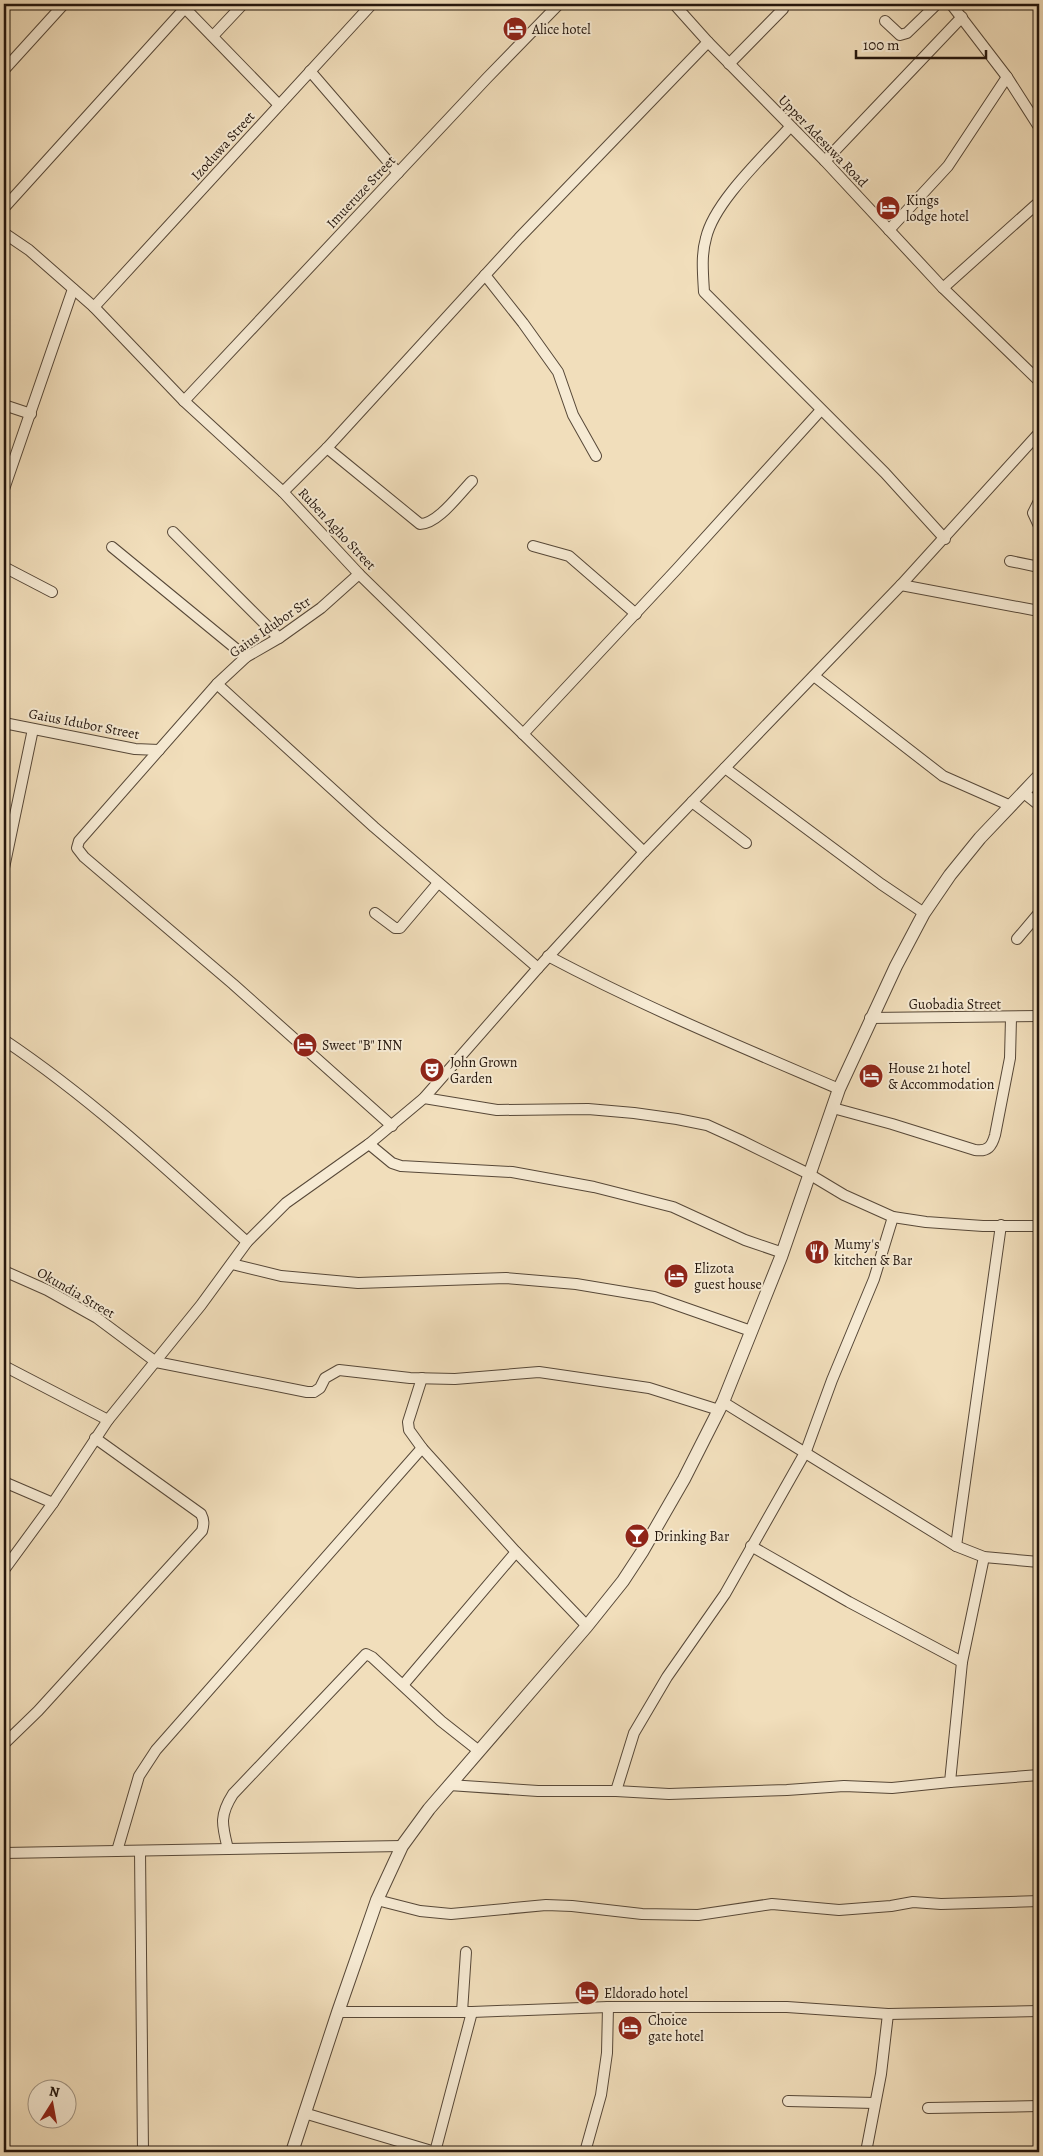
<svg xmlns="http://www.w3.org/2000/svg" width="1043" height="2156" font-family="Alegreya,serif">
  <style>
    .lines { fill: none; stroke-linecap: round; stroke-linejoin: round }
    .minor-casing { stroke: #574838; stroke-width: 12 }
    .tertiary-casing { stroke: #574838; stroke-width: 14 }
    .minor { stroke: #f6ead3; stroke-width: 10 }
    .tertiary { stroke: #f6ead3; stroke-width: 12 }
    .labels { text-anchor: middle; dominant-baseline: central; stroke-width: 4; stroke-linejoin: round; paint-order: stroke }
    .poi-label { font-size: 14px; fill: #24160d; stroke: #f6ead3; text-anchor: start }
    .street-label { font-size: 14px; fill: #24160d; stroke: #f6ead3 }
  </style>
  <rect width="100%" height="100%" fill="#f1debb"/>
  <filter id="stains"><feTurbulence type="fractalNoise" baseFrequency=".004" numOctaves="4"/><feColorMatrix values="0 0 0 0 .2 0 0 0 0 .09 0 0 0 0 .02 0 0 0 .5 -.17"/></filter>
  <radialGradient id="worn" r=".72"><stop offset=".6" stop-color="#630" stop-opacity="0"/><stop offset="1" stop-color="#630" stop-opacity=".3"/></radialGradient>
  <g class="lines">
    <defs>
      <g id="minor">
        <path d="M181,4L279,105"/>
        <path d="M674,4L708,42L825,161L943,288L1039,381"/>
        <path d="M951,4L1007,77L1039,127"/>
        <path d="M885,21L900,35L907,33L937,4"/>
        <path d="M213,36L243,4"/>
        <path d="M729,64L783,9L784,4"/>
        <path d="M4,70L64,4"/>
        <path d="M310,71L398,173"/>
        <path d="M790,127C765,155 714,202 706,238C701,255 703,274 704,292L885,473L945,539"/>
        <path d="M825,161L962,17"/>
        <path d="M4,208L185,8"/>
        <path d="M889,230L948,166L1007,77"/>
        <path d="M4,233L29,250L94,307L184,401L283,492L359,574L644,852"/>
        <path d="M485,275L523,323L558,372L573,415L596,456"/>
        <path d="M943,288L1039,202"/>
        <path d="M94,307L372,4"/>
        <path d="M184,401L487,78L559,4"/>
        <path d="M4,405L31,414"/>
        <path d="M327,448L420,524C438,524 459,494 472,481"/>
        <path d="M4,489L73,289"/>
        <path d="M283,492L327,448L519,238L708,42"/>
        <path d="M1039,501L1033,513L1039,526"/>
        <path d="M173,532L279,638"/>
        <path d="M533,546L569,556L636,614"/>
        <path d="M112,547L246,657"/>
        <path d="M1010,561L1039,567"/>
        <path d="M4,567L52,592"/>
        <path d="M359,574L321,608L279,638L246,657L217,684L79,841L77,848L84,857L233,984L392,1126"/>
        <path d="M901,585L1039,611"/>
        <path d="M814,676L943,776L1011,806"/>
        <path d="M217,684L374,827L538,968"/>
        <path d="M4,723L135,749L159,750"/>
        <path d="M523,734L676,570L821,410"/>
        <path d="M725,768L881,884L924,913"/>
        <path d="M1024,793L1039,805"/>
        <path d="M692,802L746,843"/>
        <path d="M4,868L33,729"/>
        <path d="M375,913L395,928H400L438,883"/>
        <path d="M1017,939L1039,913"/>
        <path d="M548,956C642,1006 741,1047 839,1089"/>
        <path d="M870,1018L1039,1016"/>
        <path d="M4,1040C92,1099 169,1171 247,1242"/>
        <path d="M424,1098L497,1110L588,1109L634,1113L677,1119L707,1125L740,1140L809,1174L844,1195L893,1217L926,1222L983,1226H1039"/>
        <path d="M833,1108L892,1124L975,1150C988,1152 992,1146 995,1135L1010,1058L1011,1018"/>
        <path d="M369,1144L392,1163L401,1166L512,1172L594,1187L673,1207L745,1240L783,1253"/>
        <path d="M232,1264L281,1276L358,1283L506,1278L576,1284L654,1297L751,1331"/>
        <path d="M4,1271L47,1290L97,1318L156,1362L307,1392H314L320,1388L325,1378L339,1370L410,1378L455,1379L539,1372L649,1388L719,1410"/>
        <path d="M4,1366L108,1420"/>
        <path d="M422,1378L408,1422L409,1430L422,1448L516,1552L587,1626"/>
        <path d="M723,1402L956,1546L984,1557L1039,1562"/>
        <path d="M4,1482L53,1503"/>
        <path d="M751,1546L849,1602L962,1662"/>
        <path d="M956,1546L1001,1225"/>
        <path d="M4,1570L53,1503L108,1420L201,1305L247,1242L286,1203L369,1144L424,1098L538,968L644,852L901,585L1039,433"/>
        <path d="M403,1685L516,1552"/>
        <path d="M4,1744L38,1711L202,1531C204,1524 204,1520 201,1514L95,1438"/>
        <path d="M950,1782L1039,1775"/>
        <path d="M449,1785L538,1791H616L669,1794L787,1790L844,1786L892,1788L950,1782L962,1662L984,1557"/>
        <path d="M616,1791L634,1733L667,1677L725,1594L806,1451L832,1380L874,1279L893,1217"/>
        <path d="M228,1849C222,1825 219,1816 233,1794L366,1654L372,1657L441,1721L479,1751"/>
        <path d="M117,1851L139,1776L156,1750L422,1448"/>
        <path d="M140,1851L143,2152"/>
        <path d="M4,1853L402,1846"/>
        <path d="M377,1900L420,1911L451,1914L546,1905L572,1906L642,1914L698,1915L772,1904L839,1910L891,1906L913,1902L941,1904L1039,1901"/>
        <path d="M338,2012H472L608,2007H787L888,2014L1039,2011"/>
        <path d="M462,2012L466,1952"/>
        <path d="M788,2101L875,2103"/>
        <path d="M928,2108L1039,2106"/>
        <path d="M304,2113L435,2152"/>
        <path d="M435,2152L472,2012"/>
        <path d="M585,2152L601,2095L607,2053L608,2007"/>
        <path d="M866,2152L881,2074L888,2014"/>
      </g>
      <path id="tertiary" d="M292,2152L338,2012L377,1900L402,1846L429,1809L587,1626L623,1581L642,1552L684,1479L723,1402L781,1257L839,1089L896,966L924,913L950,875L980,838L1039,776"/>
    </defs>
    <use href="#minor" class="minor-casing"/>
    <use href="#tertiary" class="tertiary-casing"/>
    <use href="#minor" class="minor"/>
    <use href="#tertiary" class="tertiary"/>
  </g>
  <defs>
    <symbol id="hotel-disc" viewBox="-11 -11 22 22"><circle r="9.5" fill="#8f2418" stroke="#f6ead3"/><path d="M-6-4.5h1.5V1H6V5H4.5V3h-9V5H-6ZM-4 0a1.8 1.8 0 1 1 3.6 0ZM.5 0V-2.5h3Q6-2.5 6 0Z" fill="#fff"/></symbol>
    <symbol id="theatre-disc" viewBox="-11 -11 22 22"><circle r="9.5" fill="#8f2418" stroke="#f6ead3"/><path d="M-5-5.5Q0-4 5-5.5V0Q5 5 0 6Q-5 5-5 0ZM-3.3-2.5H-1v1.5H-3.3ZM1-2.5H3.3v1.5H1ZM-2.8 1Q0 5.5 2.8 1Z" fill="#fff"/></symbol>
    <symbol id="restaurant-disc" viewBox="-11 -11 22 22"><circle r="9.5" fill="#8f2418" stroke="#f6ead3"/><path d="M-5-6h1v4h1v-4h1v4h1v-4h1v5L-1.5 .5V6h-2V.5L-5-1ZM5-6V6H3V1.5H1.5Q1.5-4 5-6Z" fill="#fff"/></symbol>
    <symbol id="bar-disc" viewBox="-11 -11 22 22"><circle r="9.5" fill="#8f2418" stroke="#f6ead3"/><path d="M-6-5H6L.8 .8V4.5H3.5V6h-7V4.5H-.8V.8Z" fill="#fff"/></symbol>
  </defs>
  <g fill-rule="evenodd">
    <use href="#hotel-disc" x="501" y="15" width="28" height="28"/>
    <use href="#hotel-disc" x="874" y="194" width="28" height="28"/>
    <use href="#hotel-disc" x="291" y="1031" width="28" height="28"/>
    <use href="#theatre-disc" x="418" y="1056" width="28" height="28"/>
    <use href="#hotel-disc" x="857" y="1062" width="28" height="28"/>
    <use href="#restaurant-disc" x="803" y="1238" width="28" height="28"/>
    <use href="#hotel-disc" x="662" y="1262" width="28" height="28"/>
    <use href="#bar-disc" x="623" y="1522" width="28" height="28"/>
    <use href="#hotel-disc" x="573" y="1979" width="28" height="28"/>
    <use href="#hotel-disc" x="616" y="2014" width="28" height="28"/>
  </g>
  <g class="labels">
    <g class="poi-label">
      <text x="532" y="29">Alice hotel</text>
      <text x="906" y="200">Kings<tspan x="906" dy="16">lodge hotel</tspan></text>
      <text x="322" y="1045">Sweet "B" INN</text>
      <text x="450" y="1062">John Grown<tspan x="450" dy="16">Garden</tspan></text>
      <text x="888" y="1068">House 21 hotel<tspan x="888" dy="16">&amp; Accommodation</tspan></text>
      <text x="834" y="1244">Mumy's<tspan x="834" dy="16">kitchen &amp; Bar</tspan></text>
      <text x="694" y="1268">Elizota<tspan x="694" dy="16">guest house</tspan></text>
      <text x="654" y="1536">Drinking Bar</text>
      <text x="604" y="1993">Eldorado hotel</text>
      <text x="648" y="2020">Choice<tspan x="648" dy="16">gate hotel</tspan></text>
    </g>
    <g class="street-label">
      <text transform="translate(823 141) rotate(46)">Upper Adesuwa Road</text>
      <text transform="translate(223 146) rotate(-48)">Izoduwa Street</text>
      <text transform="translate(361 192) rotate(-47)">Imueruze Street</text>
      <text transform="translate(337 529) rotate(47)">Ruben Agho Street</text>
      <text transform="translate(270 627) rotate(-35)">Gaius Idubor Str</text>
      <text transform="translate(84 724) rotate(11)">Gaius Idubor Street</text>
      <text x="955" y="1004">Guobadia Street</text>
      <text transform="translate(76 1293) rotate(30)">Okundia Street</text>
    </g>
  </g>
  <rect width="1043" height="2156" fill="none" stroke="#f1debb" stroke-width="20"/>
  <rect x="5" y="5" width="1033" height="2146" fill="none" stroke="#24160d" stroke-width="2.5"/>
  <rect x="10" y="10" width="1023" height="2136" fill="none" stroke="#24160d"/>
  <g transform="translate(52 2104) rotate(11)"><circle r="24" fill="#f6ead3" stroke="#a29584"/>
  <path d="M0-4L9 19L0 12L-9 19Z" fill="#8f2418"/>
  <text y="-8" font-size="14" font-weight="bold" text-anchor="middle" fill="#24160d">N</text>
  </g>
  <path d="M856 50v8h130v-8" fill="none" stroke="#24160d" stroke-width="2.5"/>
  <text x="863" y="50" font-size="15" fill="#24160d" stroke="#f6ead3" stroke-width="4" paint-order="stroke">100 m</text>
  <rect width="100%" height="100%" filter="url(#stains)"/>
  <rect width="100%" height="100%" fill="url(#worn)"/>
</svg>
